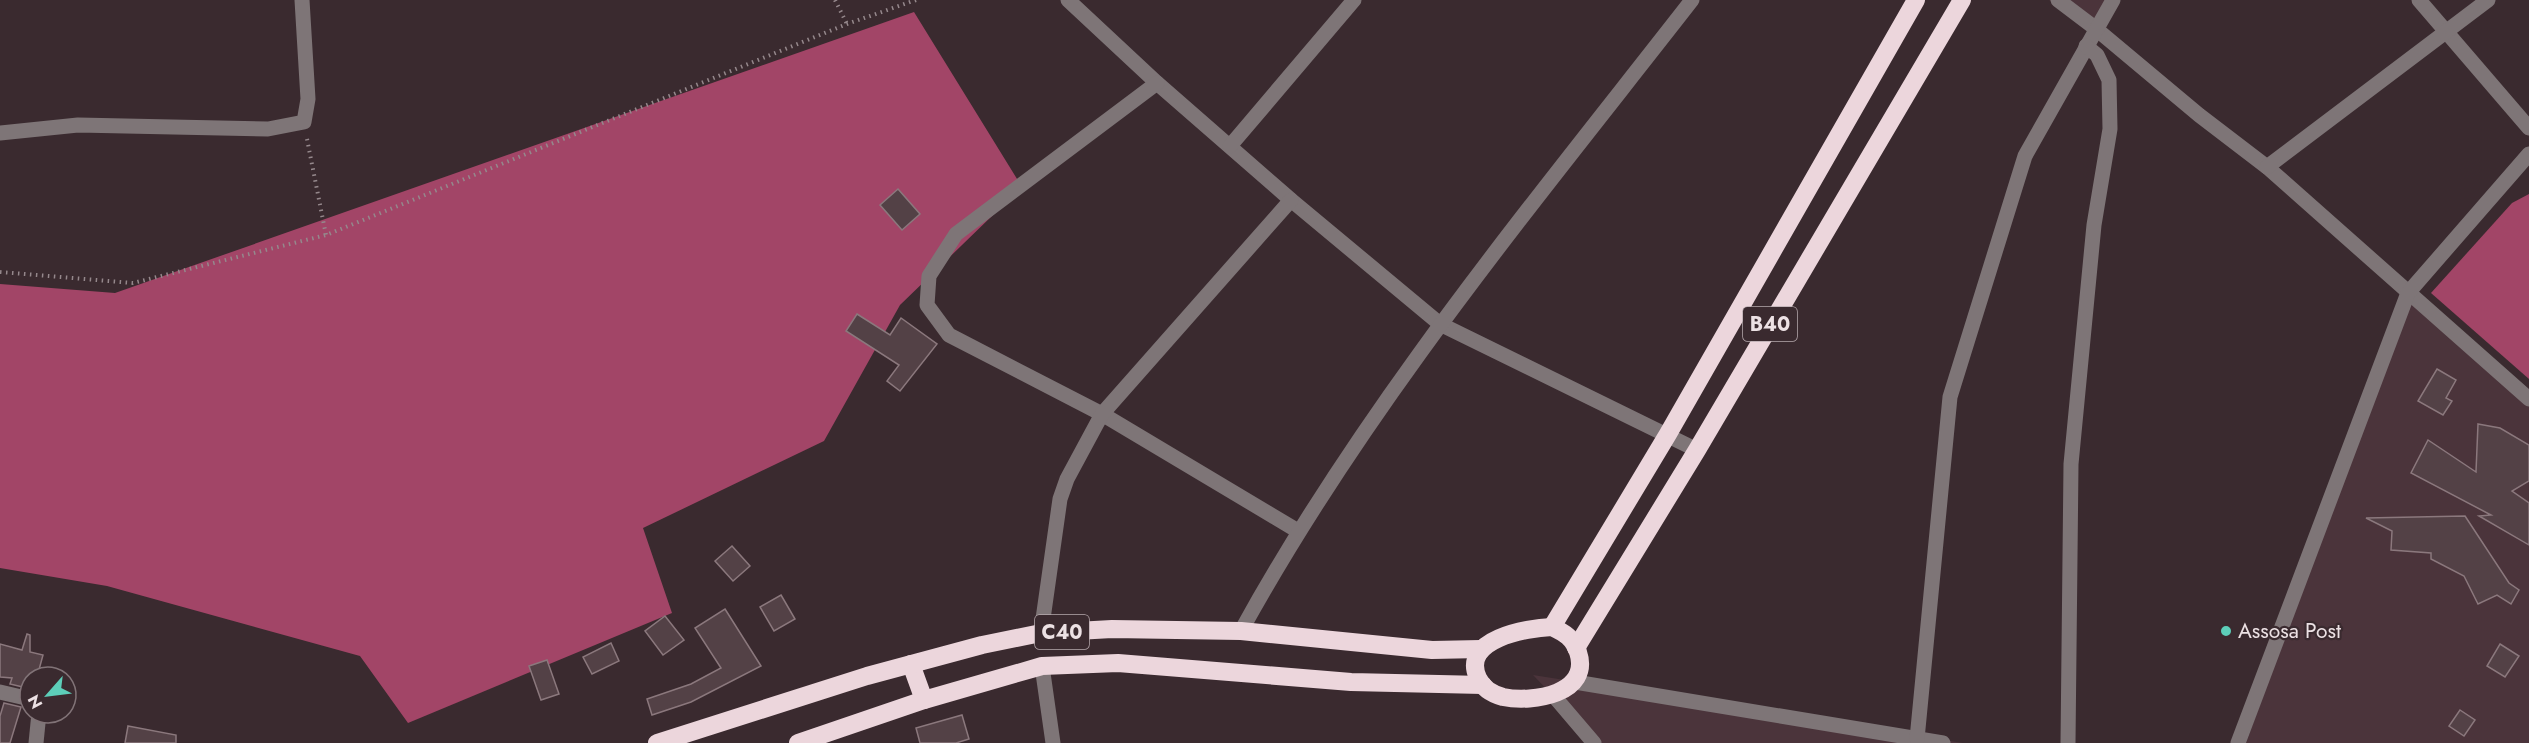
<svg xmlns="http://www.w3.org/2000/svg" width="2529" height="743" font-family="Jost,sans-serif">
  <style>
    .built { fill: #4b343b }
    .forest { fill: #a24567 }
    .building { fill: #534146; stroke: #8b787d; stroke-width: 1.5 }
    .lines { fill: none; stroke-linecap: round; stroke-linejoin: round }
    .path { stroke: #95888c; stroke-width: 4; stroke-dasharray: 1.5 4.5; stroke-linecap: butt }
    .minor { stroke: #7e7577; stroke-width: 15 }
    .highway { stroke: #ecd6dc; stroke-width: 18 }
    .poi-dot { fill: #5dceb9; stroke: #3a2a2f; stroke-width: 2 }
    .labels { text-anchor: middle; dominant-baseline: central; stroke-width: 4.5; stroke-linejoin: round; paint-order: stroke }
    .shield { fill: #3a2a2f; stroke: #b7aaae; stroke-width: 1.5 }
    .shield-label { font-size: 20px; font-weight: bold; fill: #ece1e4 }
    .poi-label { font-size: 21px; fill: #ece1e4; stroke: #3a2a2f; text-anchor: start }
  </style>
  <rect width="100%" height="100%" fill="#3a2a2f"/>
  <g class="built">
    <path d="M2049,0H2115L2097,31Z"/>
    <path d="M2408,297L2529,402V743H2246Z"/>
    <path d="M1533,675L1963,743H1598Z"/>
  </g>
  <g class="forest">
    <path d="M914,12L1022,187L900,305L824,441L643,528L672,613L408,723L360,656L107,586L0,568V284L115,293Z"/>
    <path d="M2529,194V379L2431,293L2512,203Z"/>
  </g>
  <g class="building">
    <path d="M898,189L920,214L902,230L880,205Z"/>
    <path d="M857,314L890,335L901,318L937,344L900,391L887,381L899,365L846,331Z"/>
    <path d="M2437,369L2456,380L2446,398L2452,401L2443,415L2418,401Z"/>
    <path d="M2478,424L2500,428L2529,445V481L2512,491L2529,503V545L2479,516L2491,515L2411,473L2428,440L2476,472Z"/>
    <path d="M2465,516L2509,583L2519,590L2511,604L2497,595L2478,604L2464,576L2431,559V553L2391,550L2392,531L2366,518Z"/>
    <path d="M732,546L750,566L733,581L715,561Z"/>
    <path d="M781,595L795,619L774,631L760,607Z"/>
    <path d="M725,609L761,666L691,702L652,715L647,699L691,684L721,668L695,628Z"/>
    <path d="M665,616L684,640L663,655L645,631Z"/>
    <path d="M27,634L30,635V652L43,655L37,677H30L27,688L10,684L12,678L0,677V644L22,650Z"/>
    <path d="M611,643L619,661L592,674L583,657Z"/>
    <path d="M2500,644L2519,656L2505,677L2487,666Z"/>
    <path d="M547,660L559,694L541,700L529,666Z"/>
    <path d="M4,703L21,707L10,743H0V716Z"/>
    <path d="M2460,710L2475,720L2464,736L2449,726Z"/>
    <path d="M962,715L969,739L956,743H920L916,728Z"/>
    <path d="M128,726L176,735V743H125Z"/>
  </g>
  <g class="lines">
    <g class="path">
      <path d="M835,0L847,24"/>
      <path d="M307,139L326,235"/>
      <path d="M0,272L133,283L326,235L847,24L916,0"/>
    </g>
    <g class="minor">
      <path d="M1068,0L1157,83L1291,200L1440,324L1697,450"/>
      <path d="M2058,0L2095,28L2199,115L2267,167L2529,399"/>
      <path d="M2419,0L2529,128"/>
      <path d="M1157,83L956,234L929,276L927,305L949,335L1102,414L1298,531"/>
      <path d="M0,133L78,125L268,129L304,122L308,99L302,0"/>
      <path d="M1230,146L1354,0"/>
      <path d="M2267,167L2488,0"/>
      <path d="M1241,631C1366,404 1533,204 1692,0"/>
      <path d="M1041,633L1060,499L1067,479L1102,414L1291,200"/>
      <path d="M1042,666L1053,743"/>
      <path d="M1575,682L1943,743"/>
      <path d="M0,692L30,699"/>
      <path d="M1553,695L1594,743"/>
      <path d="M1917,739L1950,397L2025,156L2113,0"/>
      <path d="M36,743L39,713"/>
      <path d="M2068,743L2071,464L2094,225L2110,129L2109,80L2097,55L2086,46"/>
      <path d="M2238,743L2408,293L2529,154"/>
    </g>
    <g class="highway">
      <path d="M1552,627L1668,434L1916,0"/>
      <path d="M1552,627C1565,633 1573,638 1578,652C1592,694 1533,703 1503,697C1492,694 1483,689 1478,678C1460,639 1527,628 1552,627Z"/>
      <path d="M1576,648L1697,450L1962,0"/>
      <path d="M911,664L924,700"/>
      <path d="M657,743L867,676L982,645L1041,633L1112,629L1241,631L1432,650L1481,649"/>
      <path d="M798,743L924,700L1042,666L1118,663L1351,682L1483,685"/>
    </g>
  </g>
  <circle class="poi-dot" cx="2226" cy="631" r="6"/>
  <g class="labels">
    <g class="shield">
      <rect x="1743" y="307" width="54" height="34" rx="4.5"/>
      <rect x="1035" y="615" width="54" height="34" rx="4.5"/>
    </g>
    <g class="shield-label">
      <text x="1770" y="324">B40</text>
      <text x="1062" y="632">C40</text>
    </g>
    <g class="poi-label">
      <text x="2238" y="631">Assosa Post</text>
    </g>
  </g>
  <g transform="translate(48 695) rotate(242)"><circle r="28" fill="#3a2a2f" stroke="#817377" stroke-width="1.5"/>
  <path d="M0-4.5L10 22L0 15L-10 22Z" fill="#5dceb9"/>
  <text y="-9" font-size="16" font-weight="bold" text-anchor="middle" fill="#ece1e4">N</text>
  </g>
</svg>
